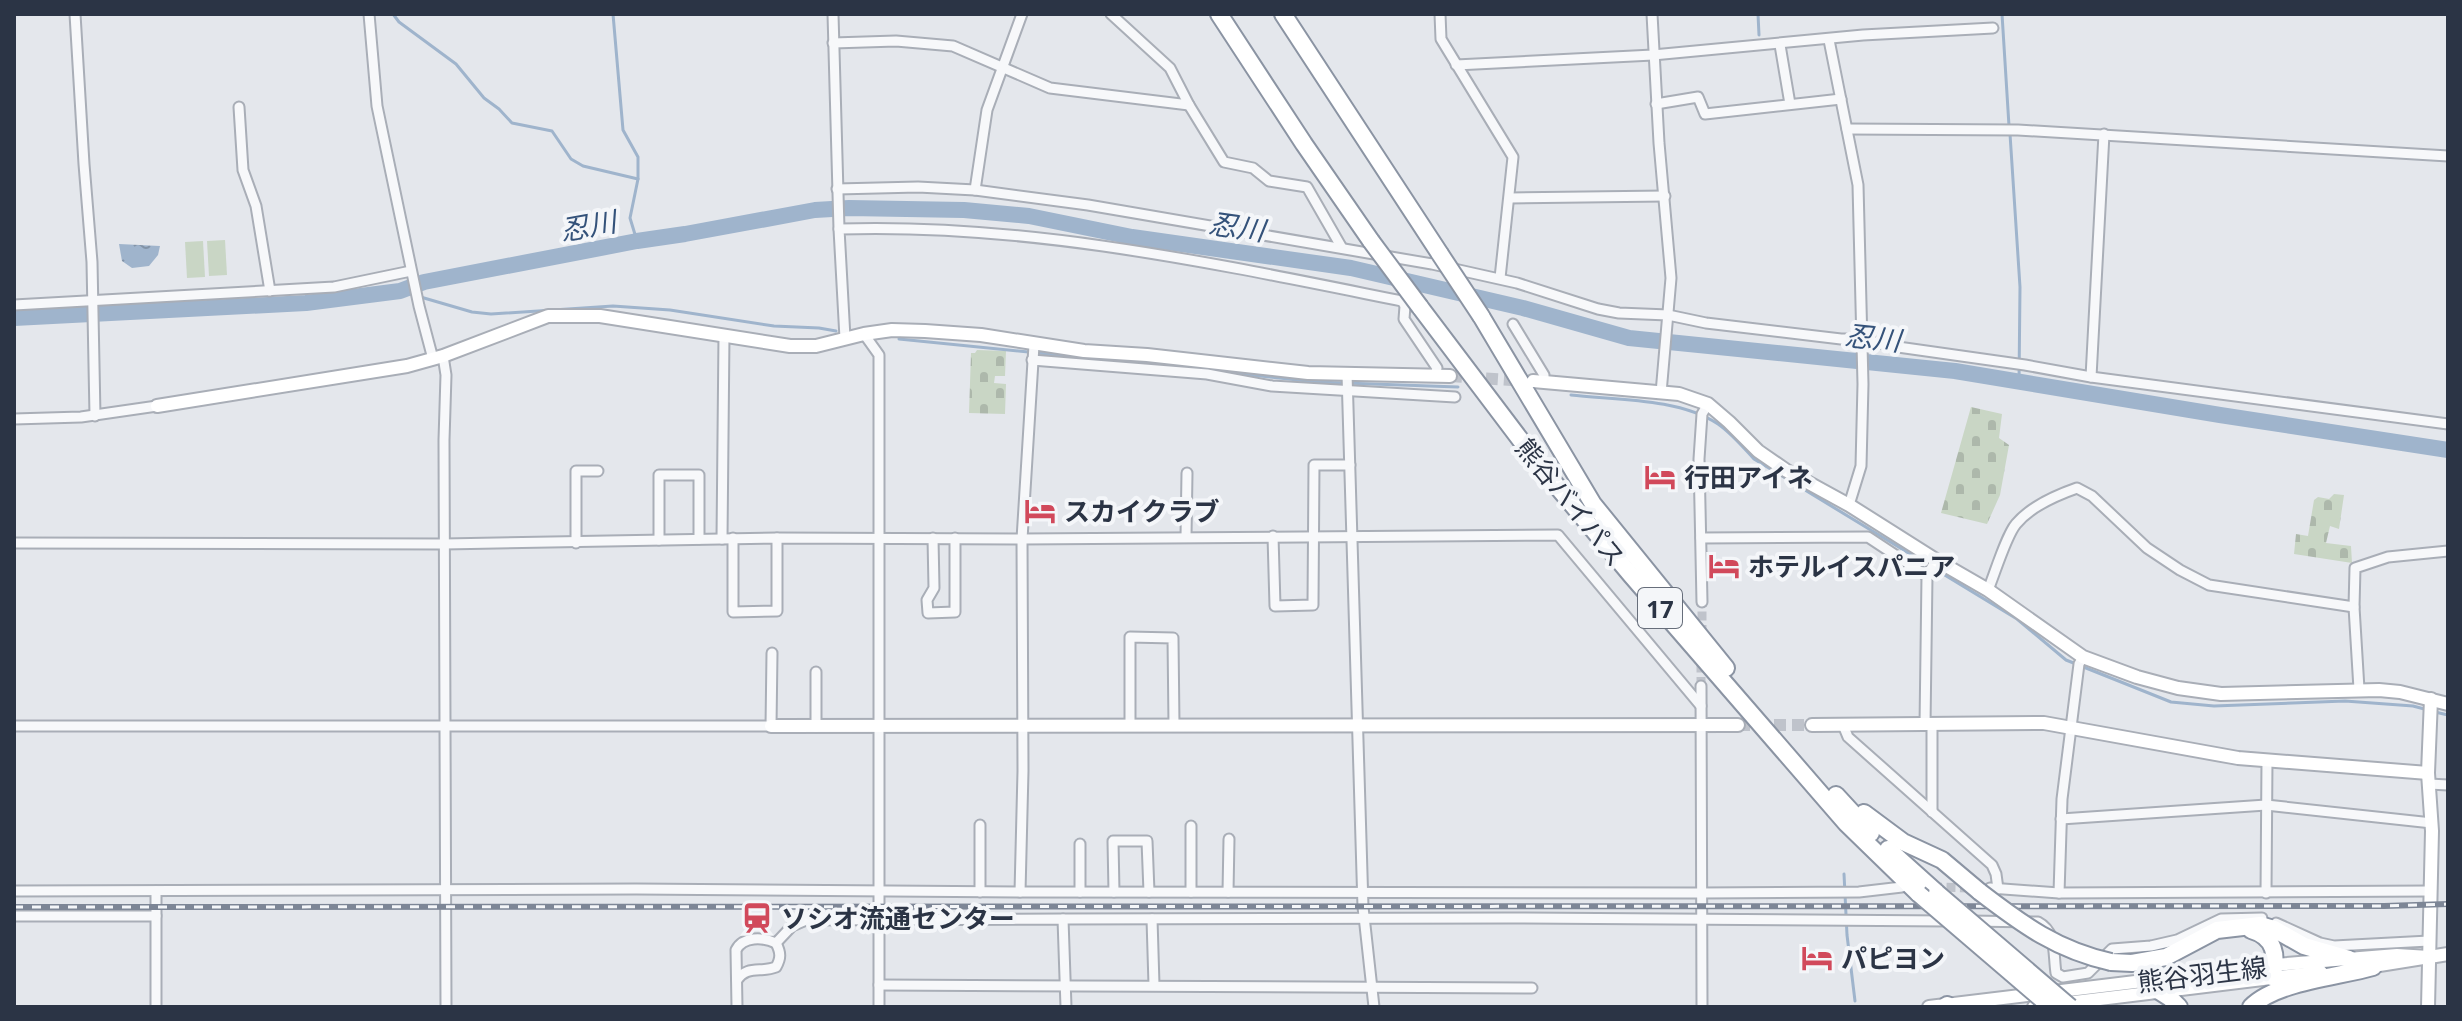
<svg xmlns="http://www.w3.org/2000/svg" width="2462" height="1021" font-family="'Open Sans','Noto Sans JP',sans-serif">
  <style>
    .cemetery { fill: url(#cemetery-stones) }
    .pitch { fill: #c9d6c5 }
    .water { fill: url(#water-ripples) }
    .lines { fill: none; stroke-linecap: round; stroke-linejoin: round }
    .stream { stroke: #9fb4cc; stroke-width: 3 }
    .river { stroke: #9fb4cc; stroke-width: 16 }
    .street-tunnel { stroke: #bfc3cb; stroke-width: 9; stroke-dasharray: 9 4.5; stroke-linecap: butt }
    .secondary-tunnel { stroke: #bfc3cb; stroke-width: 12; stroke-dasharray: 12 6; stroke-linecap: butt }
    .street-casing { stroke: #a9aeb7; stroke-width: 13 }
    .secondary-casing { stroke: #a9aeb7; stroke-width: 16 }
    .highway-casing { stroke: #8b94a3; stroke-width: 20 }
    .street { stroke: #f7f8fa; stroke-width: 9 }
    .secondary { stroke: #fff; stroke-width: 12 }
    .highway { stroke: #fff; stroke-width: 16 }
    .rail-casing { stroke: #7d8696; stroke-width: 6 }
    .rail { stroke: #f4f6f9; stroke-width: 3; stroke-dasharray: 9; stroke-linecap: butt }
    .highway-bridge-casing { stroke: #8b94a3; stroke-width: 20; stroke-linecap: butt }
    .highway-bridge { stroke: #fff; stroke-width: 16 }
    .labels { text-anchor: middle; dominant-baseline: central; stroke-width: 8; stroke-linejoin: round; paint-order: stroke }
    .shield { fill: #f4f6f9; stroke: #676e7b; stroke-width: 2 }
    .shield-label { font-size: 24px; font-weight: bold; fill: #2b3445 }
    .poi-label { font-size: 26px; font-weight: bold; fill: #2b3445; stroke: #f4f6f9; text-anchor: start }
    .street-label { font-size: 26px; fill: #2b3445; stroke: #f4f6f9 }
    .water-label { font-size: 28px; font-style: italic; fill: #34527a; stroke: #f4f6f9 }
  </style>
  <defs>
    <pattern id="cemetery-stones" width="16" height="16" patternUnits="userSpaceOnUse" patternTransform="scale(2)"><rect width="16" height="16" fill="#c9d6c5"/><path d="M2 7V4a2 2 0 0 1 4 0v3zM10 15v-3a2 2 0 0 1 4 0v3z" fill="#adb8ab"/></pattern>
    <pattern id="water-ripples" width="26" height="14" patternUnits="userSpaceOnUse" patternTransform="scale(2)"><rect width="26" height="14" fill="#9fb4cc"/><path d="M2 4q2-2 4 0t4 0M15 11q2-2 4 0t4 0" fill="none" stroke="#8293a7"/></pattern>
  </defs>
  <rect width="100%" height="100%" fill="#e4e7ec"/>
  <g class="cemetery">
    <path d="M977,350L1006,351L1005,376H995L994,383L1006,384L1005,414L969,413L971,353H975Z"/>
    <path d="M1971,407L2002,414L1999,438L2009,445L2000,495L1987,524L1941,513Z"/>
    <path d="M2334,494L2344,495L2339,529L2330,526L2326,543L2351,546L2352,563L2294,554L2296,534L2308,536L2314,500L2318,497L2329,499Z"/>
  </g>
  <g class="pitch">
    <path d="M225,240L227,275L209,276L207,241Z"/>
    <path d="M203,241L205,277L187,278L185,242Z"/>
  </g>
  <path class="water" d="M119,244L160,246L158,255L149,266L132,268L122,261Z"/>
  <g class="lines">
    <g class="stream">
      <path d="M393,14L399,22L456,64L484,98L499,109L512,123L552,131L571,159L583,166L638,179"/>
      <path d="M613,14L623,130L638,157V179L630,218L637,241"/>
      <path d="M1758,14L1759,35"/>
      <path d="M2002,14L2009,126"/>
      <path d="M2010,134L2020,287L2019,382"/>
      <path d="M400,291L472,312L491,314L613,306L670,310L774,326L819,328L836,331"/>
      <path d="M899,339L1186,368"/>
      <path d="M1214,371L1316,382L1458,387"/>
      <path d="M1571,395C1616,400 1679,398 1718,424C1731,433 1743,447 1754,459L2017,619L2066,660L2171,702L2214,706L2345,701L2413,706L2428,710"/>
      <path d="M2435,712L2448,715"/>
      <path d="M1844,874L1847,935L1855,1001"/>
    </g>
    <path class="river" d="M14,318L306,303L400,291L424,282L637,241L685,234L815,210L849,208L964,210L1029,216L1132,237L1351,268L1523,308L1629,338L1955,371L2220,415L2448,450"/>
    <g class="street-tunnel">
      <path d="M1702,634V602"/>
      <path d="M1701,686V657"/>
      <path d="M1933,887L1974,888"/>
    </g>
    <g class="secondary-tunnel">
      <path d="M1450,376L1526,381"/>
      <path d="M1738,725H1812"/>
    </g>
    <defs>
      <g id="street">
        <path d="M75,14L84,164L92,262L95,416"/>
        <path d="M369,14L377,106L419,306L433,359"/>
        <path d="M833,14L839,229"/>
        <path d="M1111,14L1170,68L1189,105L1224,162L1253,168L1269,181L1307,187L1342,248"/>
        <path d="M1440,14L1441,39L1513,157L1500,278"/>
        <path d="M1652,14L1659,143L1671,278L1661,393"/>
        <path d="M1829,40L1858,185L1863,384L1861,466L1849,505"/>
        <path d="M833,43L896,41L953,46L1050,88L1189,105"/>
        <path d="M1780,45L1790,104"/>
        <path d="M1456,65L1653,55L1863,35L1993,28"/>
        <path d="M1656,104L1698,97L1705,114L1841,99"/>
        <path d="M239,107L243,170L256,206L270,291"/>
        <path d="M1847,129L2018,130L2448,156"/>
        <path d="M837,189L918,187L975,190L1088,205L1432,264L1517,283L1598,309L1619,313L1668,315L1706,323L1841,339H1863L1891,346L2025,365L2091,377L2448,424"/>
        <path d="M975,190L987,110L1022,14"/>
        <path d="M1510,198L1665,196"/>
        <path d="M14,305L334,287L411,271"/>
        <path d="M1513,324L1544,375V382"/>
        <path d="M864,334L879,355V1007"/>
        <path d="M845,338L839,229C1029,223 1217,264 1402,301L1405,306L1404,319L1437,368L1435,376"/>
        <path d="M443,356L446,375L444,440L446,1007"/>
        <path d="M1032,360L1207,374L1272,386L1455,397"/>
        <path d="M1347,374L1363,907L1374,1007"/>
        <path d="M2091,377L2104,134"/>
        <path d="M14,419L81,417L157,406"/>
        <path d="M1273,536L1275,606L1313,605L1314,465H1350"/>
        <path d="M1186,537L1187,473"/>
        <path d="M733,538V612L777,611V538"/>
        <path d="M933,538L934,588L927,600L928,613L955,612V538"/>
        <path d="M1701,538L1868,537L1927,576L1936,560"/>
        <path d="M722,539L724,335"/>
        <path d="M659,540V475H699V539"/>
        <path d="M14,543L444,544L777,538L1022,539L1558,535L1701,706"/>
        <path d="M576,543V471H598"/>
        <path d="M1988,590C1995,573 2006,536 2016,524C2030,507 2057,495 2077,488L2092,496L2147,548L2180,570L2209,585L2354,607"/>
        <path d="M1702,602L1699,459L1702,414L1708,404"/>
        <path d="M1701,686L1702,1007"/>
        <path d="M2359,689L2354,607L2355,568L2388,557L2448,551"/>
        <path d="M1130,725V637L1173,638L1174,725"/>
        <path d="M1843,725L1848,737L1992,865L1996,874L1998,889"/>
        <path d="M1925,725L1927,576"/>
        <path d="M1932,725V812"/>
        <path d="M14,726H771L772,653"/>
        <path d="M816,727V672"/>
        <path d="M2429,784L2448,785"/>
        <path d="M2061,819L2266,805L2432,823"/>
        <path d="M1191,826V892"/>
        <path d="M1990,888L2059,893L2430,891"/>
        <path d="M14,891L636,889L1020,892L1701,893L1859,892L1902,887"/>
        <path d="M156,891V1007"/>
        <path d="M980,892V825"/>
        <path d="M1020,892L1023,771L1022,539L1034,345"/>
        <path d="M1080,892V844"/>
        <path d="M1114,892L1113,841H1147L1149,892"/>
        <path d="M1228,892L1229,839"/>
        <path d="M2059,893L2062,799L2079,664L2083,657"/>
        <path d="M2266,893L2267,760"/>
        <path d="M14,916H156"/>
        <path d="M1063,919L1508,918L1948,921"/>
        <path d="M1152,919L1154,985"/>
        <path d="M1971,921L2038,922C2057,932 2053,953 2056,973L2063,977L2088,973L2112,949L2151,946L2177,940L2221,919L2262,918"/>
        <path d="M2276,923L2320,943L2334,946L2429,941"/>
        <path d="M776,943L792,926L806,920L1063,919L1066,1007"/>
        <path d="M737,980C747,965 761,973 776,967C781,958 781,953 776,943"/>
        <path d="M879,985L1532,988"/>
        <path d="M737,1007L736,950C743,936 763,937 776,943"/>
      </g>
      <g id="secondary">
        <path d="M1533,381L1679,394L1708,404L1729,422L1758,451L1787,471L1849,505L1936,560L1988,590L2083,657L2137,677L2178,688L2221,694L2379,690L2400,692L2448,704"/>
        <path d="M157,406L407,366L443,356L548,316H600L790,346H816L864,334L892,330L925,331L981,335L1084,351L1147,355L1308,373L1450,376"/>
        <path d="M1812,725L2044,723L2238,758L2428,773"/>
        <path d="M771,726L1738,725"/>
        <path d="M2367,967L2448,954"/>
        <path d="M1929,1007L2275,965L2397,955L2429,957"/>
        <path d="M2034,1007L2321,972"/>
        <path d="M2428,1007L2432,831L2428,773L2431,699"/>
      </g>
      <g id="highway">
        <path d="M1219,14L1304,144L1371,241"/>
        <path d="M1283,14L1440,254"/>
        <path d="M1420,307L1541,467L1631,575L1846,823L1919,894"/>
        <path d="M1481,316L1593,504L1726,668"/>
        <path d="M1836,795L1871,833"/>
        <path d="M1864,813L1903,842L1942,860L1980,892"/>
        <path d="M1888,849L1937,893"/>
        <path d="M2251,930C2275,937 2278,956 2272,977"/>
        <path d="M2111,962L2132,963L2166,957L2217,930L2260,925L2274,929L2304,946L2349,959"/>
        <path d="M2145,982L2170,998L2179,1007"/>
        <path d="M1946,1007L1947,1005L1950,1007"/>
        <path d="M2251,1007C2275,982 2338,977 2373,967"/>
      </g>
    </defs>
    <use href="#street" class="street-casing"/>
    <use href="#secondary" class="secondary-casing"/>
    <use href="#highway" class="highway-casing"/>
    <use href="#street" class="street"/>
    <use href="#secondary" class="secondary"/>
    <use href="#highway" class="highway"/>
    <defs>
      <path id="rail" d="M14,907L2384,906L2448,904"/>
    </defs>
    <use href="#rail" class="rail-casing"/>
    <use href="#rail" class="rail"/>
    <defs>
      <g id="highway-bridge">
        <path d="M1371,241L1420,307"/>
        <path d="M1440,254L1481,316"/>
        <path d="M1980,892C2023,925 2057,950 2111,962"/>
        <path d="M1937,893L2070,1007"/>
        <path d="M1919,894L2051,1007"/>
      </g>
    </defs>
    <use href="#highway-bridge" class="highway-bridge-casing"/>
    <use href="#highway-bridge" class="highway-bridge"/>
  </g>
  <defs>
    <symbol id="hotel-bare" viewBox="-9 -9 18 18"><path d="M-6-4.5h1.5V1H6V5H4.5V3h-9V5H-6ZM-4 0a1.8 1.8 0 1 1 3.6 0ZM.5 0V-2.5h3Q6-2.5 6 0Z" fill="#d1495b" stroke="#f4f6f9" stroke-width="2.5" paint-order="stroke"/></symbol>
    <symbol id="station-bare" viewBox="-9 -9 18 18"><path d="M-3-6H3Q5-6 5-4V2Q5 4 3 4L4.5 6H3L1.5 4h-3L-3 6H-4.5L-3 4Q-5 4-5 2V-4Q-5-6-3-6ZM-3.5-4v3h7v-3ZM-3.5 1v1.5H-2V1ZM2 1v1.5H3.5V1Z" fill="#d1495b" stroke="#f4f6f9" stroke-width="2.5" paint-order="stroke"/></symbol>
  </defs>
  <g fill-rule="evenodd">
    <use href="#hotel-bare" x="1638" y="455" width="44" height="44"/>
    <use href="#hotel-bare" x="1018" y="489" width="44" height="44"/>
    <use href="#hotel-bare" x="1702" y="544" width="44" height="44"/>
    <use href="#station-bare" x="735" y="896" width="44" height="44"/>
    <use href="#hotel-bare" x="1795" y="936" width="44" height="44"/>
  </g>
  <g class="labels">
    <rect class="shield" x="1638" y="588" width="44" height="40" rx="6"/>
    <g class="shield-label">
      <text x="1660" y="608">17</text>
    </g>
    <g class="poi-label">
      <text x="1684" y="477">行田アイネ</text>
      <text x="1064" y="511">スカイクラブ</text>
      <text x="1748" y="566">ホテルイスパニア</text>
      <text x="781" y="918">ソシオ流通センター</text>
      <text x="1841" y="958">パピヨン</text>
    </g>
    <g class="street-label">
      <text transform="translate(1571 502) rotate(51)">熊谷バイパス</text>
      <text transform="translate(2202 974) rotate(-7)">熊谷羽生線</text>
    </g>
    <g class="water-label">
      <text transform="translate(588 225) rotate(-10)">忍川</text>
      <text transform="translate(1237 226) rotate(8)">忍川</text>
      <text transform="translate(1873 337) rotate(6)">忍川</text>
    </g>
  </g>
  <rect width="2462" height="1021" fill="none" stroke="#2b3445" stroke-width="32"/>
</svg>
